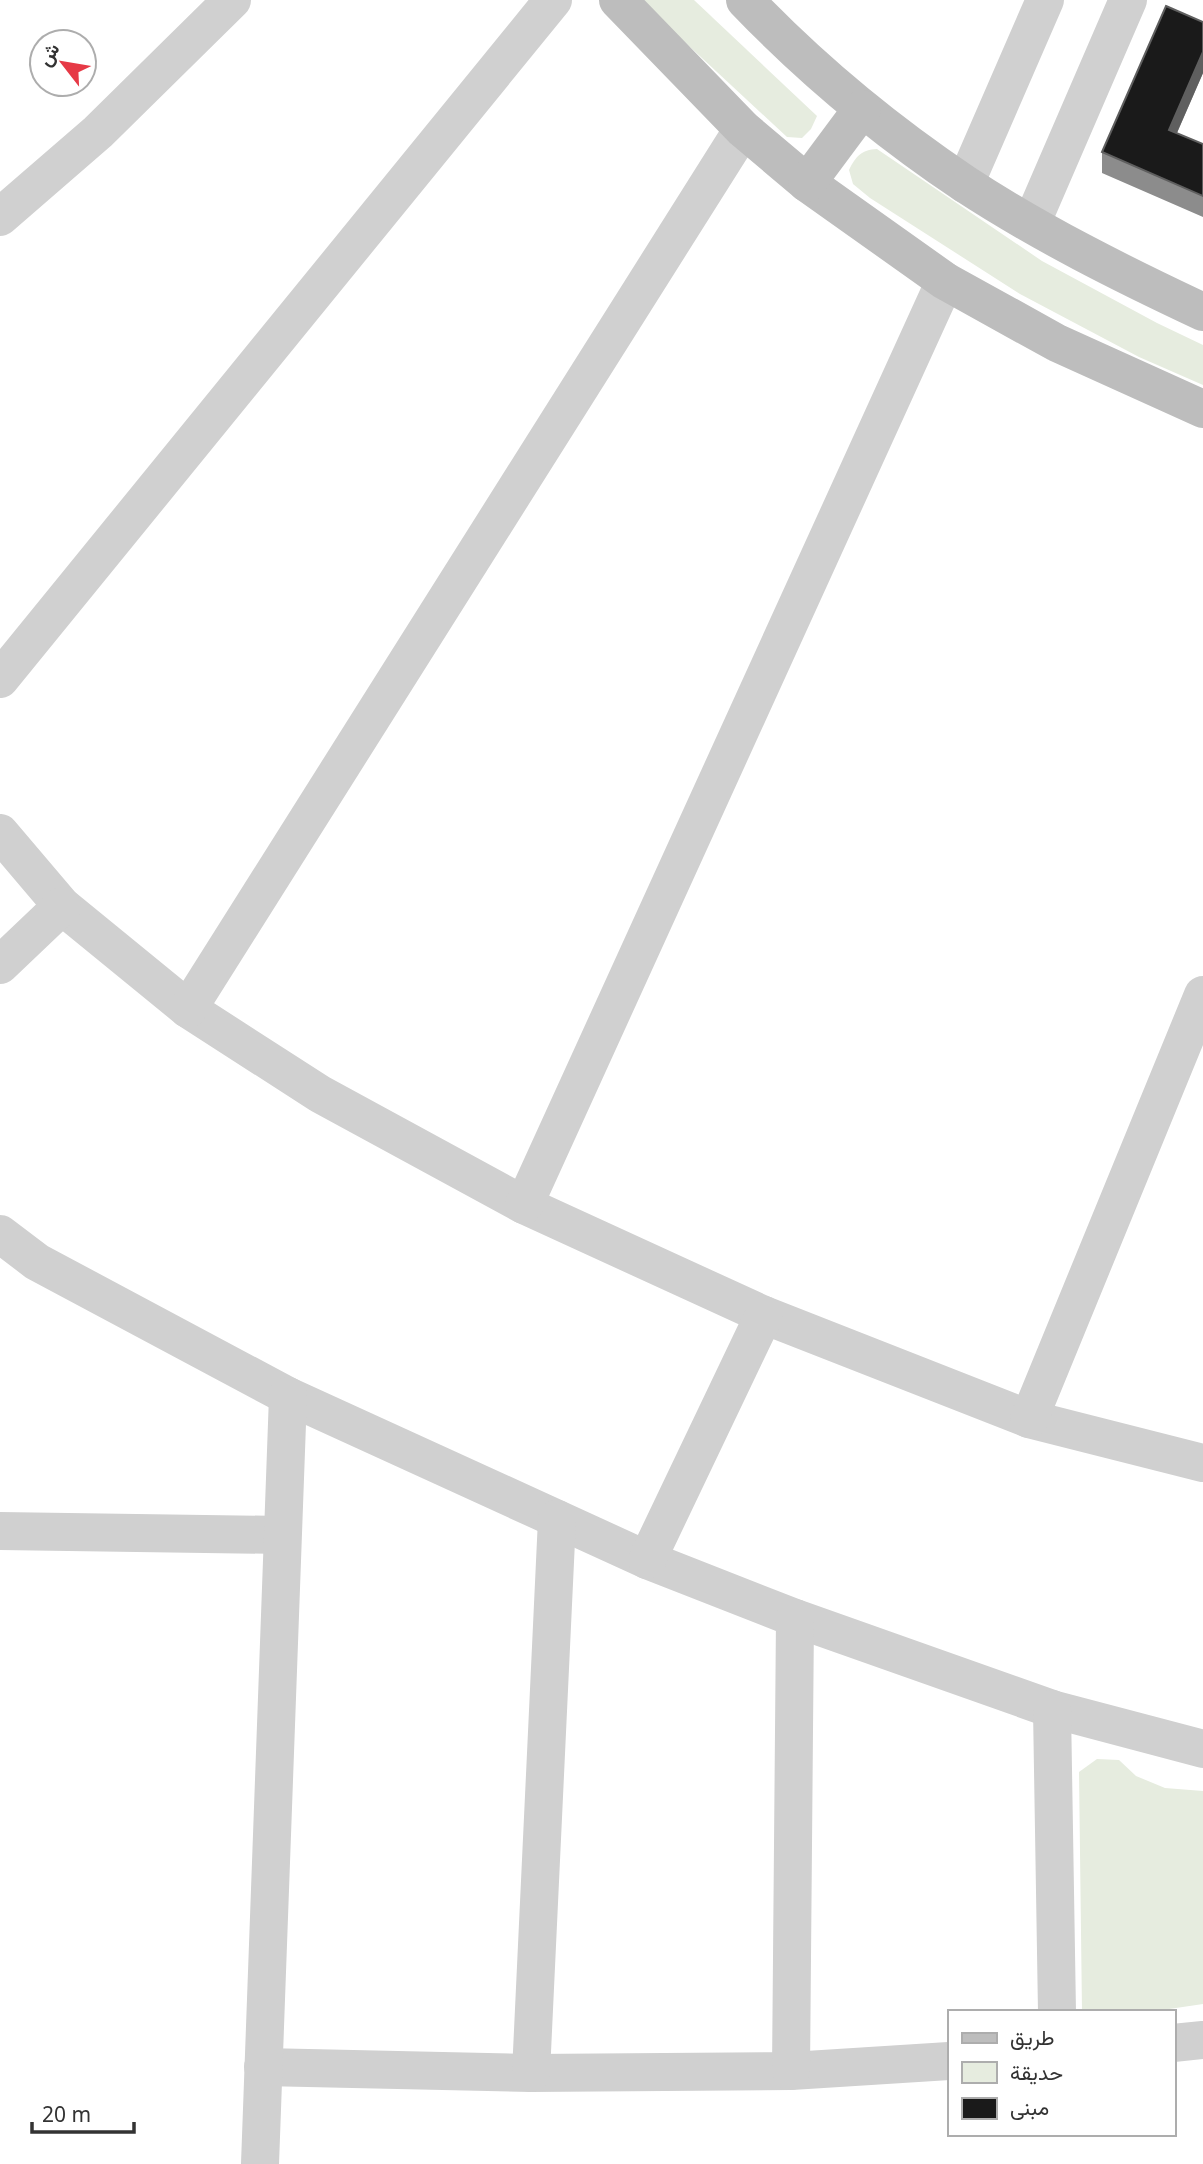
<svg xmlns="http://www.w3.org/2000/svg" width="1203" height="2164" font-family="'Noto Sans',Vazirmatn,sans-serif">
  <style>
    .green { fill: #e6ecdf }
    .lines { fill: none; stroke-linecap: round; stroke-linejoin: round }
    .street { stroke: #d0d0d0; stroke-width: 38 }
    .secondary { stroke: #bdbdbd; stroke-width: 38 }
    .wall { fill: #8c8c8c }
    .shaded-wall { fill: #5f5f5f }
    .building { fill: #1a1a1a; stroke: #5f5f5f; stroke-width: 2 }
  </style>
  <rect width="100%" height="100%" fill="#fff"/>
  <g class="green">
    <path d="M644,0H694L817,116L811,129L802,138L787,137L660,19Z"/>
    <path d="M877,149L1042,261L1157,323L1203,345V385L1139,357L1020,294L870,198L853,184L849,170C856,156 861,150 877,149Z"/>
    <path d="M1097,1759L1119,1760L1136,1776L1165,1788L1203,1791V2004L1149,2012H1082L1079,1772Z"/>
  </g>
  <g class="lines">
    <g class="street">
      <path d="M965,184L1045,0"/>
      <path d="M0,217L98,132L232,0"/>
      <path d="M1032,222L1128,0"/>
      <path d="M0,679L553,0"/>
      <path d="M0,833L62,906L188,1009L320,1094L524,1205L764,1315L1029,1419L1203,1463"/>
      <path d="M0,965L62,906"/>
      <path d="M188,1009L743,129"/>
      <path d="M524,1205L945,281"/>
      <path d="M0,1234L37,1262L288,1396L647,1560L795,1618L1052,1709L1203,1749"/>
      <path d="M1029,1419L1203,995"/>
      <path d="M0,1531L282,1535"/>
      <path d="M647,1560L764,1315"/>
      <path d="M1052,1709L1057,2012"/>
      <path d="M1173,2043L1203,2040"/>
      <path d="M263,2067L531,2073L791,2071L949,2061"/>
      <path d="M791,2071L795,1618"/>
      <path d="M531,2073L557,1519"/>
      <path d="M260,2164L288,1396"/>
    </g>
    <g class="secondary">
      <path d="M618,0L743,129L807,183L945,281L1057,343L1203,409"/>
      <path d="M745,0C811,69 886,131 965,184C1040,233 1122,274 1203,312"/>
      <path d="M807,183L862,109"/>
    </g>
  </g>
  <path class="wall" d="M1203,22V73L1177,133L1203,144V217L1102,173V152Z"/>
  <path class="shaded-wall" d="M1203,52V73L1169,151V130Z"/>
  <path class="building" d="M1166,6L1203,22V52L1169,130L1203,144V196L1102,152Z"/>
  <rect x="948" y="2010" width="228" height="126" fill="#ffffff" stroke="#adadad" stroke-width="2"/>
  <rect x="962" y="2033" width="35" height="10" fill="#bdbdbd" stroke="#adadad" stroke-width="2"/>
  <text x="1010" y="2045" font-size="21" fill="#333333">طريق</text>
  <rect x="962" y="2062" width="35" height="21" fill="#e6ecdf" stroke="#adadad" stroke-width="2"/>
  <text x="1010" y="2080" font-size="21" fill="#333333">حديقة</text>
  <rect x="962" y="2098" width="35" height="21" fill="#1a1a1a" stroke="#adadad" stroke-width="2"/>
  <text x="1010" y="2115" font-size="21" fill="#333333">مبنى</text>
  <g transform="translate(63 63) rotate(301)"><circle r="33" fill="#ffffff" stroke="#adadad" stroke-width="2"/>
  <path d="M0-5L12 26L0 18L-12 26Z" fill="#e63946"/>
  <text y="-10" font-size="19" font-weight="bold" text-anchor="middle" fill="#333333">ش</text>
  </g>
  <path d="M32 2122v10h102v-10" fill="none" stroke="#333333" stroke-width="3.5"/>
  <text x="42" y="2122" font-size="21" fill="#333333" stroke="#ffffff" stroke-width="5" paint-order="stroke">20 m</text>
</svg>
